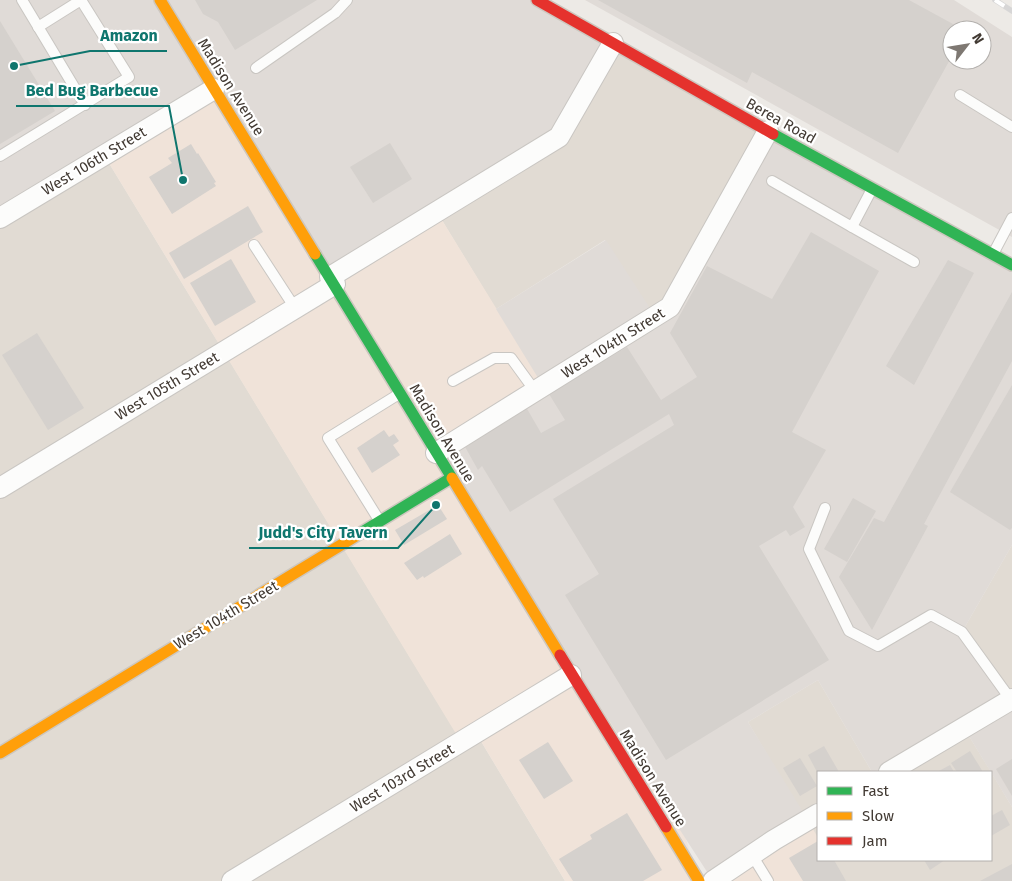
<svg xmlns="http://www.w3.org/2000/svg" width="1012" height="881" font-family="'Fira Sans',sans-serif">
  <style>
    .residential { fill: #e1dbd3 }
    .commercial { fill: #f0e3d9 }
    .industrial { fill: #e0dbd7; fill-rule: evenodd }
    .building { fill: #d5d1cd }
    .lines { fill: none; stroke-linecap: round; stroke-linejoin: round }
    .lane-casing { stroke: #c9c6c2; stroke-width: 12 }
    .street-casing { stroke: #c9c6c2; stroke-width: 22 }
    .fast-casing { stroke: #cdc7bf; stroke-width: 14 }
    .slow-casing { stroke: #cdc7bf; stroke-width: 14 }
    .jam-casing { stroke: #cdc7bf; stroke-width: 14 }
    .lane { stroke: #fcfcfb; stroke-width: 10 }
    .street { stroke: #fcfcfb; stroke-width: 20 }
    .fast { stroke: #30b455; stroke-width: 11 }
    .slow { stroke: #ff9f0a; stroke-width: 11 }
    .jam { stroke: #e5322d; stroke-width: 11 }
    .rail-casing { stroke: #d7d6d6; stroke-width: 5.5 }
    .rail { stroke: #fff; stroke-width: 4; stroke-dasharray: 11; stroke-linecap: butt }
    .labels { text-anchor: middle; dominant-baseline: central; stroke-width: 4.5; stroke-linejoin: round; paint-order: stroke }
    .street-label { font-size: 15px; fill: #423a33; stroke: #fff }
    .leader { fill: none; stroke: #0f766e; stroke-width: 2 }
    .callout-dot { fill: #0f766e; stroke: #fff; stroke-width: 2 }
    .callout-label { font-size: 16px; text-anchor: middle; font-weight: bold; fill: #0f766e; stroke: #fff; stroke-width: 4.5; stroke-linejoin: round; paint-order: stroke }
  </style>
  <rect width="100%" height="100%" fill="#edeae6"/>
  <g class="residential">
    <path d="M613,43L768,131L655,317L605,240L496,309L437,212Z"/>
    <path d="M104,155L461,741L476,733L565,881H0V218Z"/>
    <path d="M1012,545V699L962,632Z"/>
    <path d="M818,680L872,772H818V841L748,722Z"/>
    <path d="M964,728L991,772H889Z"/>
    <path d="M991,772L1012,807V881H842L830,860H991Z"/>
  </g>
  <g class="commercial">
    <path d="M214,89L437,212L544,386L699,881H565L476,733L461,742L104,155Z"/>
    <path d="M808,820L818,838V860H831L843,881H713Z"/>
  </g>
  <g class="industrial">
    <path d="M0,0H537L613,43L559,137L330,277L214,89L0,218Z"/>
    <path d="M585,0H954L1012,37V237ZM952,30H982V60H952Z"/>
    <path d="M768,131L1012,265V545L962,632L1012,699V807L964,728L889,772H872L818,680L748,722L808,820L713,881L436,453L543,386L496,309L606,240L655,316Z"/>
  </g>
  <g class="building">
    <path d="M195,0H317L235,50L218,22L203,14Z"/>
    <path d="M598,0H909L964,30H952V56L898,153L752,72L747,83Z"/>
    <path d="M0,21L55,111L0,144Z"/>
    <path d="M390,143L412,179L373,203L350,167Z"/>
    <path d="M191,144L197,154L198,153L216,182L214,183L216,186L172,214L149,177L172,163L168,158Z"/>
    <path d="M248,206L263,232L184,279L169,253Z"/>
    <path d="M811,232L879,271L792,432L826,450L793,507L805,527L790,536L786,530L759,546L829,660L666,760L565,595L599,574L553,499L674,425L669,414L510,512L482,466L478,470L464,445L526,407L541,433L565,420L549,394L627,347L661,400L697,377L670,333L707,266L772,299Z"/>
    <path d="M231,259L256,302L215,326L190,283Z"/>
    <path d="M948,260L974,273L914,385L886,366Z"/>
    <path d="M1012,292V361L924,524L928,526L872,630L839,577L874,518L884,522Z"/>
    <path d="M37,333L84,408L48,430L2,355Z"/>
    <path d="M1012,385V528L1010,530L950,492Z"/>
    <path d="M384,430L389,437L394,434L399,441L393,445L400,455L372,473L357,448Z"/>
    <path d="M853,498L876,511L847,562L824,549Z"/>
    <path d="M438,505L447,519L404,545L395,530Z"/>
    <path d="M450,534L462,554L424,578L423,576L417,580L404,563Z"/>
    <path d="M548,742L573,781L544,799L519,760Z"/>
    <path d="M824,746L839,772H817L808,755Z"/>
    <path d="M970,751L983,772H957L951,763Z"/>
    <path d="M800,758L817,786L800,796L783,768Z"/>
    <path d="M1012,759V796L996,769Z"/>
    <path d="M950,765L954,772H937Z"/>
    <path d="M1002,810L1010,825L991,836V816Z"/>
    <path d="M627,813L662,870L643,881H573L559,859L592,839L590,835Z"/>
    <path d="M818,841V860H834L846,881H803L789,858Z"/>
    <path d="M924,860H945L930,870Z"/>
    <path d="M1012,864V881H980Z"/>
  </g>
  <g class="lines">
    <defs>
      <g id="lane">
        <path d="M22,0L85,105"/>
        <path d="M256,68L335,13L347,0"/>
        <path d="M960,95L1012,127"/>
        <path d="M0,156L129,77L81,0L38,27"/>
        <path d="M772,181L852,227L872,189"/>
        <path d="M852,227L914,262"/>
        <path d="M254,245L295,308"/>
        <path d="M993,254L1012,218"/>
        <path d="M453,381L494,358H511L535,391"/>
        <path d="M825,508L809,549L849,631L878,646L931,615L962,632L1011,700"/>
        <path d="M379,520L328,438L399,394"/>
        <path d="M752,855L768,881"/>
      </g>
      <g id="street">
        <path d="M0,218L214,89"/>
        <path d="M330,277L559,137L613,43"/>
        <path d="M436,453L670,307L768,131"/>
        <path d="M0,488L335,284"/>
        <path d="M889,772L1012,699"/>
        <path d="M232,881L571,675"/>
        <path d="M713,881L774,840L818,814"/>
      </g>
      <g id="fast">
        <path d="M773,134L1012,265"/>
        <path d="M315,254L452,478"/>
        <path d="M359,534L451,478"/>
      </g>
      <g id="slow">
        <path d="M160,0L315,254"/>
        <path d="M452,478L560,655"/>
        <path d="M0,753L359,534"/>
        <path d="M666,827L699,881"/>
      </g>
      <g id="jam">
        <path d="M537,0L773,134"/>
        <path d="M560,655L666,827"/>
      </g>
    </defs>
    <use href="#lane" class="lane-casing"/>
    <use href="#street" class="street-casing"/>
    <use href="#fast" class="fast-casing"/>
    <use href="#slow" class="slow-casing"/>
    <use href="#jam" class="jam-casing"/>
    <use href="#lane" class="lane"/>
    <use href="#street" class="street"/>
    <use href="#fast" class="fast"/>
    <use href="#slow" class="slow"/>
    <use href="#jam" class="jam"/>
    <defs>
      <path id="rail" d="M995,0L1012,11"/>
    </defs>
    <use href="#rail" class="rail-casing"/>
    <use href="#rail" class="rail"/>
  </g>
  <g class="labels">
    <g class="street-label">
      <text transform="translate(231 87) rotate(58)">Madison Avenue</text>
      <text transform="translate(781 121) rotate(29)">Berea Road</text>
      <text transform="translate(94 161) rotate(-31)">West 106th Street</text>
      <text transform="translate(613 343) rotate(-32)">West 104th Street</text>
      <text transform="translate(167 386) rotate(-31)">West 105th Street</text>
      <text transform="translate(442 433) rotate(59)">Madison Avenue</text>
      <text transform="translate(226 615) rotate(-31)">West 104th Street</text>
      <text transform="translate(402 778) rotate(-31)">West 103rd Street</text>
      <text transform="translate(653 778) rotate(58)">Madison Avenue</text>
    </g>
  </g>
  <path class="leader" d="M14 66L90 51H167M183 180L169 106H16M436 505L398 548H249"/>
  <g class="callout-dot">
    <circle cx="14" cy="66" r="5"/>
    <circle cx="183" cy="180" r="5"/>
    <circle cx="436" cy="505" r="5"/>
  </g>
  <g class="callout-label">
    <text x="129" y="41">Amazon</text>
    <text x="92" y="96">Bed Bug Barbecue</text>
    <text x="323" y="538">Judd's City Tavern</text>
  </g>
  <rect x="817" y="771" width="175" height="90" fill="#ffffff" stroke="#b3b0ad"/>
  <rect x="827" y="787" width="25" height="8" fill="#30b455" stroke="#b3b0ad"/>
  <text x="862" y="796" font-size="15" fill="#423a33">Fast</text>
  <rect x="827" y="812" width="25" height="8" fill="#ff9f0a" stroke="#b3b0ad"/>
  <text x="862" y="821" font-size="15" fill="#423a33">Slow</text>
  <rect x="827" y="837" width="25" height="8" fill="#e5322d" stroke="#b3b0ad"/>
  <text x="862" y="846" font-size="15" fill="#423a33">Jam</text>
  <g transform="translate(967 45) rotate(59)"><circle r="24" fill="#ffffff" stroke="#b3b0ad"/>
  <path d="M0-4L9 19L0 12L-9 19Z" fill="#7e7872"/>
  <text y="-8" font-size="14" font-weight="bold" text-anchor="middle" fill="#423a33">N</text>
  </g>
</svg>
